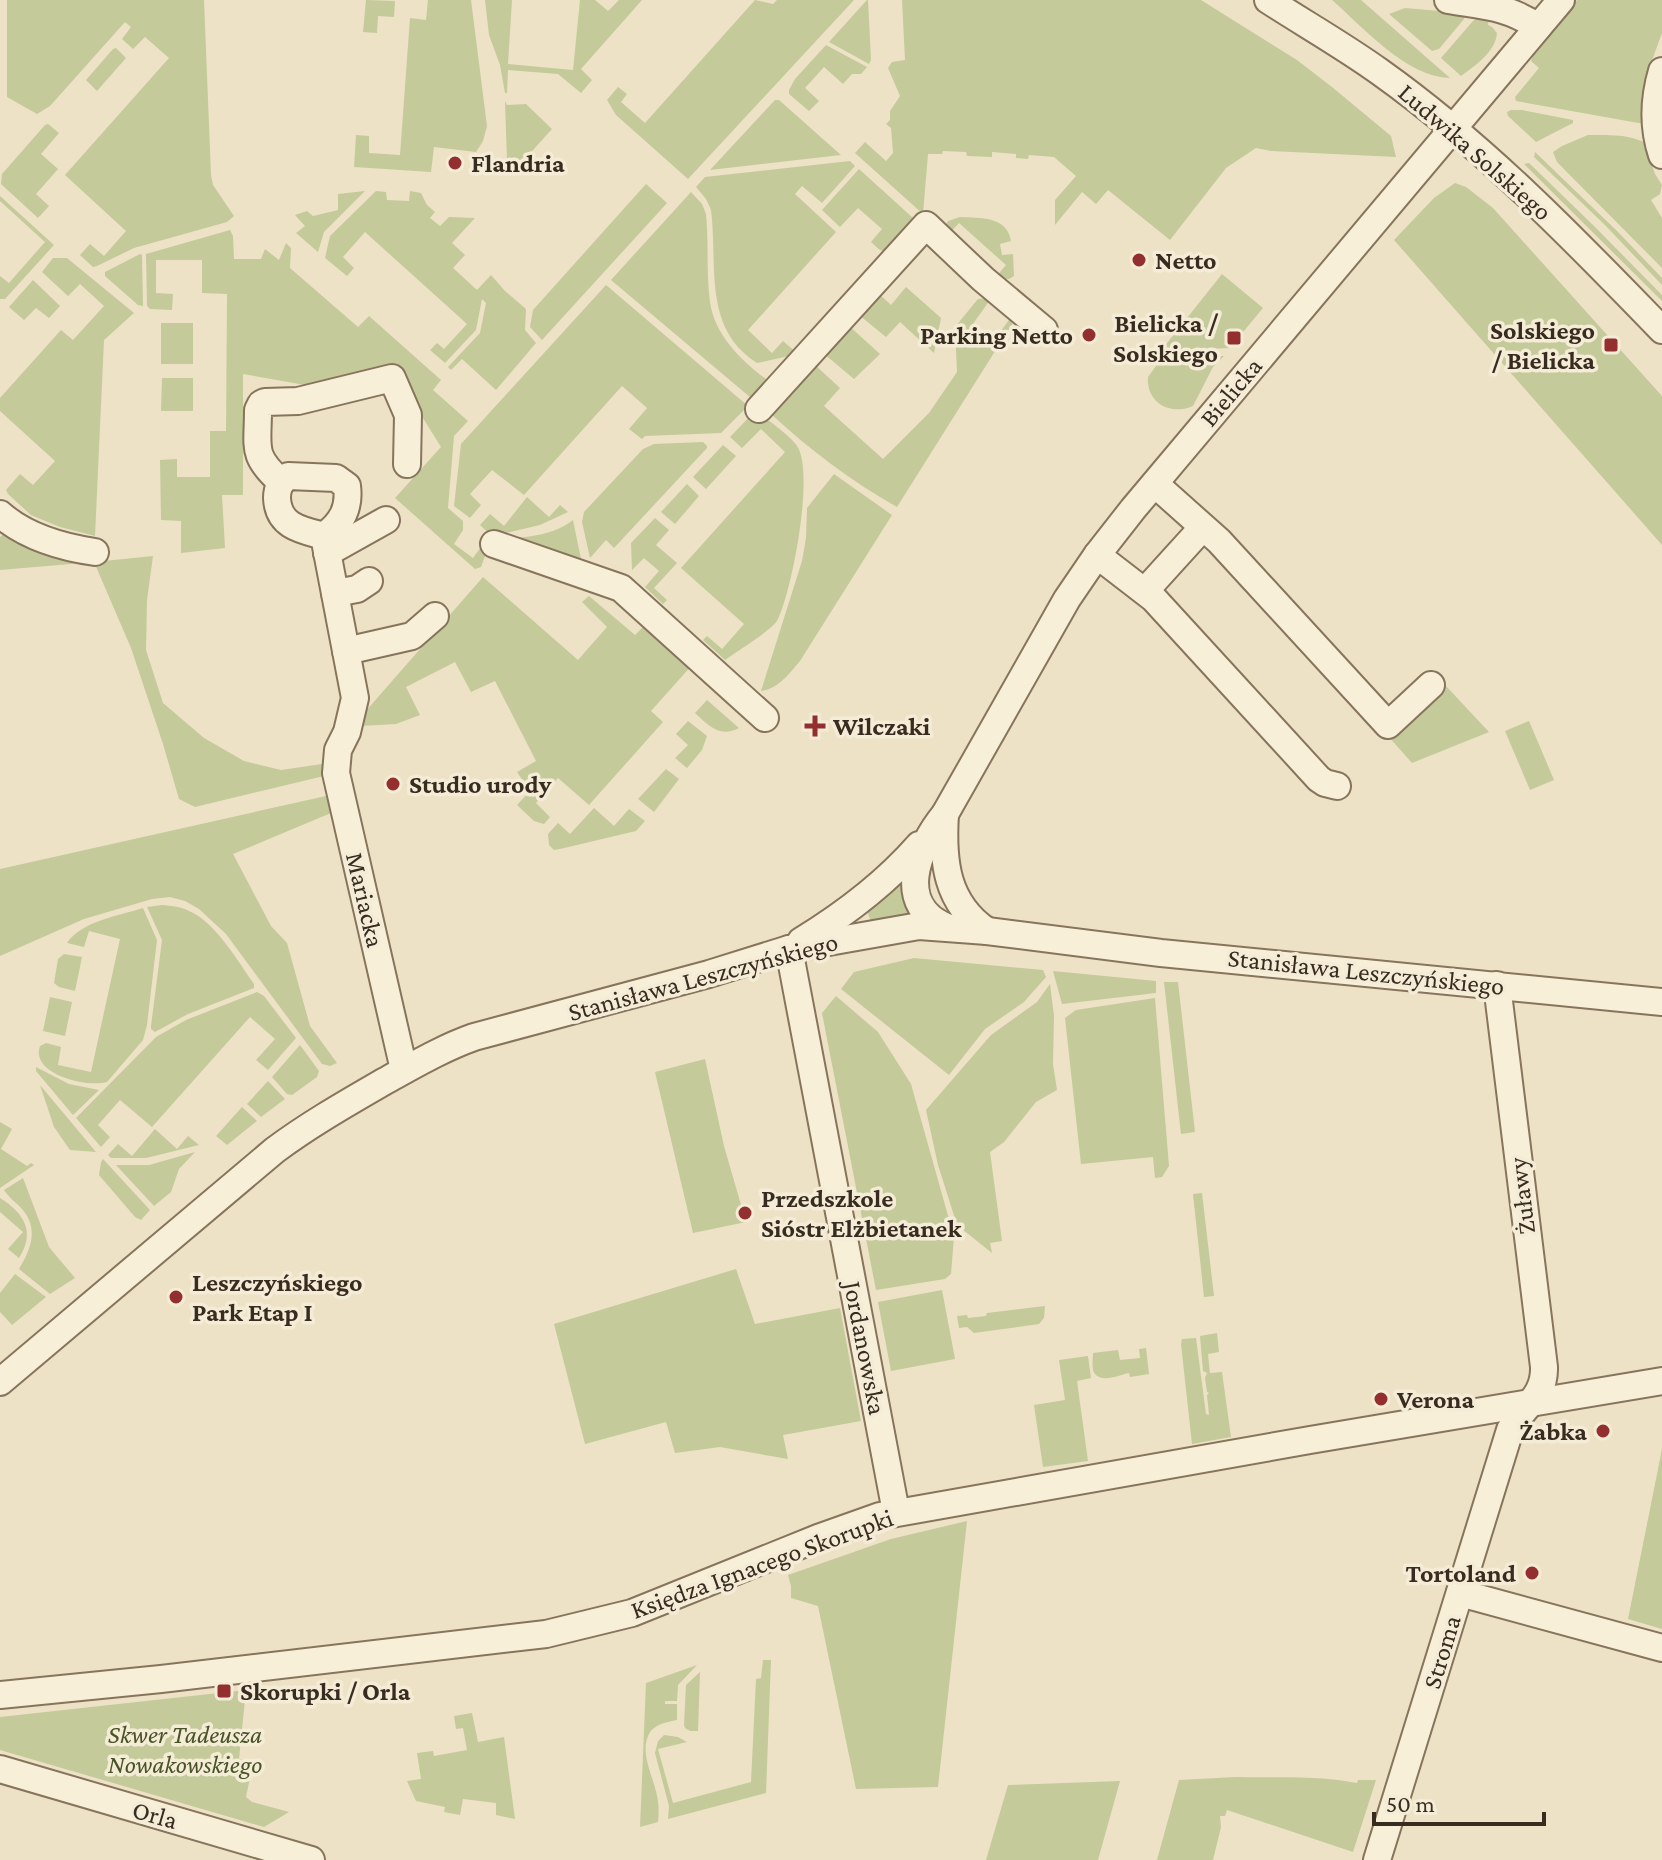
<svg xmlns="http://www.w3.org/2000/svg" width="1662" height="1860" font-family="'Crimson Pro',serif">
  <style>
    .green { fill: #c4ca9a }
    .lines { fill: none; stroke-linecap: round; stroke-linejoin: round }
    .minor-casing { stroke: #87745c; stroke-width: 30 }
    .minor { stroke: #f8efd9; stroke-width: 26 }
    .poi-dot { fill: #942f2f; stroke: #f4ecd6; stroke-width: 3 }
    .labels { text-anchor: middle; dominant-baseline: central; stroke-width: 7; stroke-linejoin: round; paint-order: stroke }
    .street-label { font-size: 26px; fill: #382c20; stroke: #f4ecd6 }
    .poi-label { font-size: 26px; font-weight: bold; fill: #382c20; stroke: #f4ecd6; text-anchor: start }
    .park-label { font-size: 26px; font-style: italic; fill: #485427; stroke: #f4ecd6 }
  </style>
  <rect width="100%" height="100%" fill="#ede2c6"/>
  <g class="green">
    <path d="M7,0H204L211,175L213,185L234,216L227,222L134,248L97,266L93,267L80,255L90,244L104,256L126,231L65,175L169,58L145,37L133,49L122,39L131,27L125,22L50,106L37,114L7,97Z"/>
    <path d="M366,0L395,1L394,17L378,16L377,33L363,32Z"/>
    <path d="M428,0H471L487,126L483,141L476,152L434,147L431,172L354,167L356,135L369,136V153L400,155L410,18L426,20Z"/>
    <path d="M485,0H512L508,64L573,70L580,0H595L608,11L619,0H642L581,69L592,80L581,93L558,74L508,70L507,93H505L500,65L489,35Z"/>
    <path d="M755,0L773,4L777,0H854L688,179L616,115L607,100L618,87L627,94L621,102L645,123Z"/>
    <path d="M867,0H868L871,60L869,64L829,42Z"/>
    <path d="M902,0H1201L1297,60L1332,87L1391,136L1396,157L1271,151L1256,148L1226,168L1170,240L1108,190L1096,204L1082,192L1055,225V200L1076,176L1054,157L1029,155L1028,159L1016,158V154L992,152V157L967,156L966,152L943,151L942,154H928L923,214L855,153L865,142L886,161L893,153L891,128L886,124L890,120V111L900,96L888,68L892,62L905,60Z"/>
    <path d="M1332,0H1361L1450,78C1406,77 1363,27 1332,0Z"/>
    <path d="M1577,0H1662V33L1647,74L1644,124L1516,101L1515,97L1539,68L1531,61L1534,52Z"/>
    <path d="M1405,8L1462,13L1465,16L1464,19L1439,49L1432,51L1389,14Z"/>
    <path d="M1489,16L1488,25L1492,27L1497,33C1496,51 1475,66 1461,76L1441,58L1473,21L1479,17Z"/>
    <path d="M826,45L867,67L861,74H852L843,84L824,67L805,88L819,101L809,111L789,94V90L795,79Z"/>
    <path d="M116,48L126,58L97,91L86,80L113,49Z"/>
    <path d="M775,100H779L841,155L710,170Z"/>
    <path d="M505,101L507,105L526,104L552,129L515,170L507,161Z"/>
    <path d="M1511,110H1522L1573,120V123L1536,142L1508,116L1507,112Z"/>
    <path d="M48,124L59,133L41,154L58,169L36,194L49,206L38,218L1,184L2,174L45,125Z"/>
    <path d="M1588,135C1606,135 1627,134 1644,142L1655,174L1662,185L1660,194L1651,200L1662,218V268L1557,162L1553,152L1562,146Z"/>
    <path d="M1535,152L1617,231L1662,278V285L1605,225L1534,157Z"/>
    <path d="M850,161L855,166L822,203L802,186L795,194L836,232L748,330L772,353L783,341L798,354L757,363C702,328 718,265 711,210L706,199L696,187L705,177Z"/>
    <path d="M1529,163L1595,227L1662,295V301L1524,164Z"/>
    <path d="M859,169L913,218L915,228L887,252L880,250L871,242L882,229L858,208L840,227L822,210Z"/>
    <path d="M1455,183L1466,187L1493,208L1662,396V545L1394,240L1434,198Z"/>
    <path d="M646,184L667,203L542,340L530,327L533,310Z"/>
    <path d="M365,191L324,232L318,252L296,233L305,226L295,215L307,211L313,216L338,210V194Z"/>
    <path d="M376,191L386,192L387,200L409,201L410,191L421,193L427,205L435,212L430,218L440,226L449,217L475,218L452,243L465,255L453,268L477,290L491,275L505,291L526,309L525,330L536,343L496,390L462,359L451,370L448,367L480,333L486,303L482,299L476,330L445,363L430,350L437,343L444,349L467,324L365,232L343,257L354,268L347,276L325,258L330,236Z"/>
    <path d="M691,192L702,204L706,214C709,243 706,273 710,302C715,338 746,365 774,385L757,403L611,280Z"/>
    <path d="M0,196L54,245L5,299H0V276L9,283L45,242L0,201Z"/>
    <path d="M960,217C980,218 1007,216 1011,241L1000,244L1002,255L1013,254L1014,276L1009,279L995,278L1006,265L959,223L947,236L945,226L948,221Z"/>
    <path d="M230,230L233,236L234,259H261L265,249L279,260L286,243L291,248L290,268L358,327L369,316L441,380L433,390L468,421L454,436L448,508L463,521V530L454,544L473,558L483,544L488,548L481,567L475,569L395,498L441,447L393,370L322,388L243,374V495H222L225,548L181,553V521L161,520L160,460L177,459V477H210V431H226L227,294L202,293V260H156V293L173,294L172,310L150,309L147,306L146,254Z"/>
    <path d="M140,254L142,255L143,306L138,305L105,276V272Z"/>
    <path d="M53,258H67L134,313L104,340L95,536L60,527L31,515L8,494L6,490L20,474L33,485L55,461L0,411V398L61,330L73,340L104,306L80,284L68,296L42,272Z"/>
    <path d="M1222,274L1263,308L1243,332L1238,329L1224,344L1229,348L1169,351L1164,347Z"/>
    <path d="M33,280L60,306L49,318L36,308L24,320L9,307Z"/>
    <path d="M606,285L748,406L721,433L645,436L642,439L629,429L647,408L622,386L524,495L492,470L470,494L481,505L470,518L454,506L461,444Z"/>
    <path d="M906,287L941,318L934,353L900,322L886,337L859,315L878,293L891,305Z"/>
    <path d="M989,298L990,300L970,328L992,343L1009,320L1014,321L897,507C851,481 809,449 771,414L815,365L840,388L824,406L883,459L929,413L957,372L955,327L978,299Z"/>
    <rect x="161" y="323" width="32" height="41"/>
    <path d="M848,325L880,354L854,379L823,353Z"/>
    <path d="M1224,356L1213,367L1193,406C1171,416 1146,403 1148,377L1159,362L1165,358Z"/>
    <path d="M162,378H193V411H161Z"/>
    <path d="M756,410C765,418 792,437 797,446C815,472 792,590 778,619C774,629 736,652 725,660L703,640L707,636L722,649L744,624L681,568L785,452L761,429L742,448L730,437Z"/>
    <path d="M703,442L707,446V448L614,548L606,540L590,558L582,522L584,512L643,449L654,444Z"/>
    <path d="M723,445L736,456L706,489L693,477Z"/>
    <path d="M834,474L892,515L800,661C789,674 778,689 761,691L802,561L806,538L807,508Z"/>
    <path d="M687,484L699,496L675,524L661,512Z"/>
    <path d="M527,497L549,517L560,505L568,512L540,525L501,534L495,539L480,525L490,514L504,526Z"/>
    <path d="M655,518L669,530L656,545L677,563L654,588L667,600L663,604L645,587L659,571L644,558L632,570L631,543Z"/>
    <path d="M573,520L582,564L506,539C529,537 554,535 573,520Z"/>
    <path d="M8,530L94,562L153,556L147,600L146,650L163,703L204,738L244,761L281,770L322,764L324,776L195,807L179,799L163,744L131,648L94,562L0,570V537Z"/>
    <path d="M483,577L578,660L607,627L582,602L589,596L635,635L646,624L693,664L651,711L663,722L589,805L558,778L536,803L550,817L544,824L534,821L517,805L530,791L517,772L536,761L495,681L471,692L455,662L406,687L420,715L396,724L360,726L358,720Z"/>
    <path d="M1445,685L1489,732L1412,763L1388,736Z"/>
    <path d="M707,700L739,728C720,738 709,726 695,713Z"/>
    <path d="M688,721L707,736L702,750L687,768L675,758L688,745L676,734Z"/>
    <path d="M1529,721L1554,780L1530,790L1505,731Z"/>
    <path d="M666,769L679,779L654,812L638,799Z"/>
    <path d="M326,796L331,813L233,854L271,926L287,943L310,1026L337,1063L330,1066L322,1064L226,934L199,909L185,901L170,897L152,899L84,919L0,956V869Z"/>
    <path d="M594,808L614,826L629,809L645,821L636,831L560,849L554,850L549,845L548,834L558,823L570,834Z"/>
    <path d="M905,876L909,910L907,917L871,922L866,908Z"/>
    <path d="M162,905C171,906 179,906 187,910C215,921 237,960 254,984V988L188,1014L155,1032L151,1029V1026L162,940L147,907Z"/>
    <path d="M143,908L157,940L147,1025L143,1040L107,1082C87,1088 30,1074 40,1046L46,1043L61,1047L58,1065L91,1072L120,939L89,931L84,947L67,943C82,921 118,916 143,908Z"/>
    <path d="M64,954L82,957L75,991L59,987L54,983L58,959Z"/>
    <path d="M914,958L1043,970L1046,977L1024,1002L985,1029L949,1075L841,989L854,972Z"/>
    <path d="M1053,971L1156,981V993L1062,1004Z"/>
    <path d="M1164,982H1178L1195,1132L1181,1134Z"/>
    <path d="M1050,984L1054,1016L1053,1064L1057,1090L1036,1102L1004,1142L990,1152L1002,1241L990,1243L992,1253L957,1225L938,1165L926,1110L991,1035L1037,1002Z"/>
    <path d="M257,992L264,996L296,1038L268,1070L256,1060L275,1039L250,1017L152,1127L120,1100L98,1125L110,1137L101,1147L76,1118L156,1037L186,1020Z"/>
    <path d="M836,996L878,1032L911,1084L954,1237L951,1274L945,1279L876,1290L822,1013Z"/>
    <path d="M50,997L72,1002L65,1036L43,1031Z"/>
    <path d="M1155,998L1169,1166L1162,1177L1155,1178L1153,1157L1081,1164L1065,1018L1076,1010Z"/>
    <path d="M300,1045L319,1071L317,1077L292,1095L287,1094L272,1077Z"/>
    <path d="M705,1059L724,1146L746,1222L693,1233L655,1072Z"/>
    <path d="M36,1067L69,1084L99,1090L73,1115L36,1071Z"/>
    <path d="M268,1081L285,1099L261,1117L247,1104Z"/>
    <path d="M40,1085L96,1152L70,1150L54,1127Z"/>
    <path d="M242,1107L257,1121L227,1145L216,1136Z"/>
    <path d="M0,1122L12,1129L1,1149L27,1166L31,1163L34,1165L0,1188Z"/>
    <path d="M155,1129L177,1149L188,1136L199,1145L146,1158H111L108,1155L118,1144L132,1156Z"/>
    <path d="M195,1152L179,1169L171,1192L154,1206L116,1165H149Z"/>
    <path d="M103,1159L150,1210L141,1220L135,1217L99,1175L101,1162Z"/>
    <path d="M23,1178L49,1247L75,1278L50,1294L19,1269C31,1249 39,1228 22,1209C16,1202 9,1198 4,1190Z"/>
    <path d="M1202,1193L1214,1296L1204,1297L1193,1194Z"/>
    <path d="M0,1198C24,1213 36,1232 19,1258L8,1249L23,1232L0,1212Z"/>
    <path d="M736,1269L755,1324L840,1308L861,1421L783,1435L788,1459L720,1447L675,1453L666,1422L585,1444L554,1324Z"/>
    <path d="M15,1274L46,1297L12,1325L0,1312V1293Z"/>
    <path d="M942,1290L955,1359L891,1371L878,1302Z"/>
    <path d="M1045,1306L1044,1318L1039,1324L974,1333L967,1327L959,1328L957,1316L967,1315L968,1318L986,1316L987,1313Z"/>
    <path d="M1217,1333L1219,1352L1208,1354L1210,1373L1222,1372L1231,1437L1192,1444L1181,1344L1182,1339L1196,1338L1206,1414L1209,1415L1207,1395L1209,1393L1207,1392L1205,1378L1207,1373L1203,1371L1200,1336Z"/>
    <path d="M1146,1348L1149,1374L1130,1377L1129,1373C1120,1375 1102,1383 1095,1374C1091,1370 1093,1358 1093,1353L1118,1350L1120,1360L1140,1358L1139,1349Z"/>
    <path d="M1088,1356L1091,1378L1077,1381L1088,1461L1043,1467L1034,1405L1065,1400L1059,1360Z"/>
    <path d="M1662,1449V1629L1628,1619Z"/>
    <path d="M967,1521L938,1787L856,1789L818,1606L791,1598V1586L788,1575L891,1539Z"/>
    <path d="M763,1660H771L766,1793L668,1819L669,1806L655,1753L658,1741L664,1735L678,1737L687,1742L658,1749L673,1803L751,1782L756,1679L761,1678Z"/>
    <path d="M697,1665L678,1685L677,1701H665V1704H677V1720C667,1722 654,1724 649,1734C639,1752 654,1778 657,1796C659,1805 659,1813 658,1822L640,1827L646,1683Z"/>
    <path d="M700,1672L698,1731H690L685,1728L684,1725L686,1685Z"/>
    <path d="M246,1690L239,1759L246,1761L252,1768L246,1797L252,1802L289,1812L264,1827L0,1750V1717Z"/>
    <path d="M472,1713L478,1742L504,1737L515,1819L496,1815V1803L463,1799L460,1815L444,1812L445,1807L416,1801L407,1781L421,1779L417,1753L433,1751L434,1756L467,1750L463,1728L456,1729L454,1716Z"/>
    <path d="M1236,1777C1276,1778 1317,1775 1357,1783L1358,1780H1376L1353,1852L1227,1810L1225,1816H1220L1221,1827L1213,1860H1157L1179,1780Z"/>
    <path d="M1120,1781L1098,1860H986L1008,1785Z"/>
  </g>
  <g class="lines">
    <defs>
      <g id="minor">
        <path d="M1268,0C1305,24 1344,46 1380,72C1484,146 1574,239 1662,330"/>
        <path d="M1448,0C1484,6 1507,6 1538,27"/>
        <path d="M1662,71C1654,98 1653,128 1662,155"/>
        <path d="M759,409L926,225L983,279L1044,330"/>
        <path d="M281,482C251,455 258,448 258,410L261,404L265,402L298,401L392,378L408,415L407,464"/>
        <path d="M1155,484L1219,541L1388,725L1431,685"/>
        <path d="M0,514C26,537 61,547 95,552"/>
        <path d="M324,536C342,523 350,508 347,486L336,478L288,476C280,482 277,488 277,498C278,526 301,530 324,536L355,698L347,732L338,750L336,773L404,1070"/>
        <path d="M494,544L621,588L765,718"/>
        <path d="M327,553L386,520"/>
        <path d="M1097,555L1154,599L1319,779L1325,783L1337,786"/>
        <path d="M1145,591L1194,537"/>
        <path d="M335,593L357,589L369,581"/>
        <path d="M346,651L412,636L435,616"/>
        <path d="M945,814C942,861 946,903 987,931"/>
        <path d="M949,928C893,907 917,848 945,814L1067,599L1097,555L1133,509L1561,0"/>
        <path d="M801,941C845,914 885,884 919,845"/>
        <path d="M789,949L896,1512"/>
        <path d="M0,1382L275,1150C310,1124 347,1103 385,1081C414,1065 443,1048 474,1037L709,974L789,949L919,926L987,931L1161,953L1662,1002"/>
        <path d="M1460,1593L1662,1648"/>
        <path d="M0,1695L161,1679L546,1634L632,1613L818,1538L880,1516L1310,1440L1662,1381"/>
        <path d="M0,1769L311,1860"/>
        <path d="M1377,1860L1510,1430C1523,1406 1545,1397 1544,1367L1497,985"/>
      </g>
    </defs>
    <use href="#minor" class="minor-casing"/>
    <use href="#minor" class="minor"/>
  </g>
  <g class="poi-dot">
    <circle cx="455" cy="163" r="8"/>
    <circle cx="1139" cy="260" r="8"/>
    <circle cx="1089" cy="335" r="8"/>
    <rect x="1226" y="330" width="16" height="16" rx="4"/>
    <rect x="1603" y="337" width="16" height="16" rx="4"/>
    <path d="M811 714h8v8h8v8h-8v8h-8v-8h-8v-8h8z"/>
    <circle cx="393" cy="784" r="8"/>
    <circle cx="745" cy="1213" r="8"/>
    <circle cx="176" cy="1297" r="8"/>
    <circle cx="1381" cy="1399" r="8"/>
    <circle cx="1603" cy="1431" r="8"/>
    <circle cx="1532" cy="1573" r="8"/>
    <rect x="216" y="1683" width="16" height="16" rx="4"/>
  </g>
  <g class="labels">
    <g class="street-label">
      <text transform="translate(1475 152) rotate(41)">Ludwika Solskiego</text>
      <text transform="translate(1231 392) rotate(-50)">Bielicka</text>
      <text transform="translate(365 900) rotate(77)">Mariacka</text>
      <text transform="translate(1366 972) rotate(6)">Stanisława Leszczyńskiego</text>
      <text transform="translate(703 977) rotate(-15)">Stanisława Leszczyńskiego</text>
      <text transform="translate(1522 1196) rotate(-97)">Żuławy</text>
      <text transform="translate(865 1348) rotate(79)">Jordanowska</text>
      <text transform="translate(762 1564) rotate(-20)">Księdza Ignacego Skorupki</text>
      <text transform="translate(1442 1652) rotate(-73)">Stroma</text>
      <text transform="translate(155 1815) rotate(16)">Orla</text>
    </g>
    <g class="poi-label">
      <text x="471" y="163">Flandria</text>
      <text x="1155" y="260">Netto</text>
      <text x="1218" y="323" text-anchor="end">Bielicka /<tspan x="1218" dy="30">Solskiego</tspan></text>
      <text x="1595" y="330" text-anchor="end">Solskiego<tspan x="1595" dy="30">/ Bielicka</tspan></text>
      <text x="1073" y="335" text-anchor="end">Parking Netto</text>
      <text x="833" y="726">Wilczaki</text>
      <text x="409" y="784">Studio urody</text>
      <text x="761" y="1198">Przedszkole<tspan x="761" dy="30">Sióstr Elżbietanek</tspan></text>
      <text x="192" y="1282">Leszczyńskiego<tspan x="192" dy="30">Park Etap I</tspan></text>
      <text x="1397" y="1399">Verona</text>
      <text x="1587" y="1431" text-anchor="end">Żabka</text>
      <text x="1516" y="1573" text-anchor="end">Tortoland</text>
      <text x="240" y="1691">Skorupki / Orla</text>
    </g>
    <g class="park-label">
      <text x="185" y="1734">Skwer Tadeusza<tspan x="185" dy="30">Nowakowskiego</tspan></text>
    </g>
  </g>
  <path d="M1374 1812v12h170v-12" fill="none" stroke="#382c20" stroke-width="4"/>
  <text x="1386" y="1812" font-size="24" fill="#382c20" stroke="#f4ecd6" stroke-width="6" paint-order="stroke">50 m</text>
</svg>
